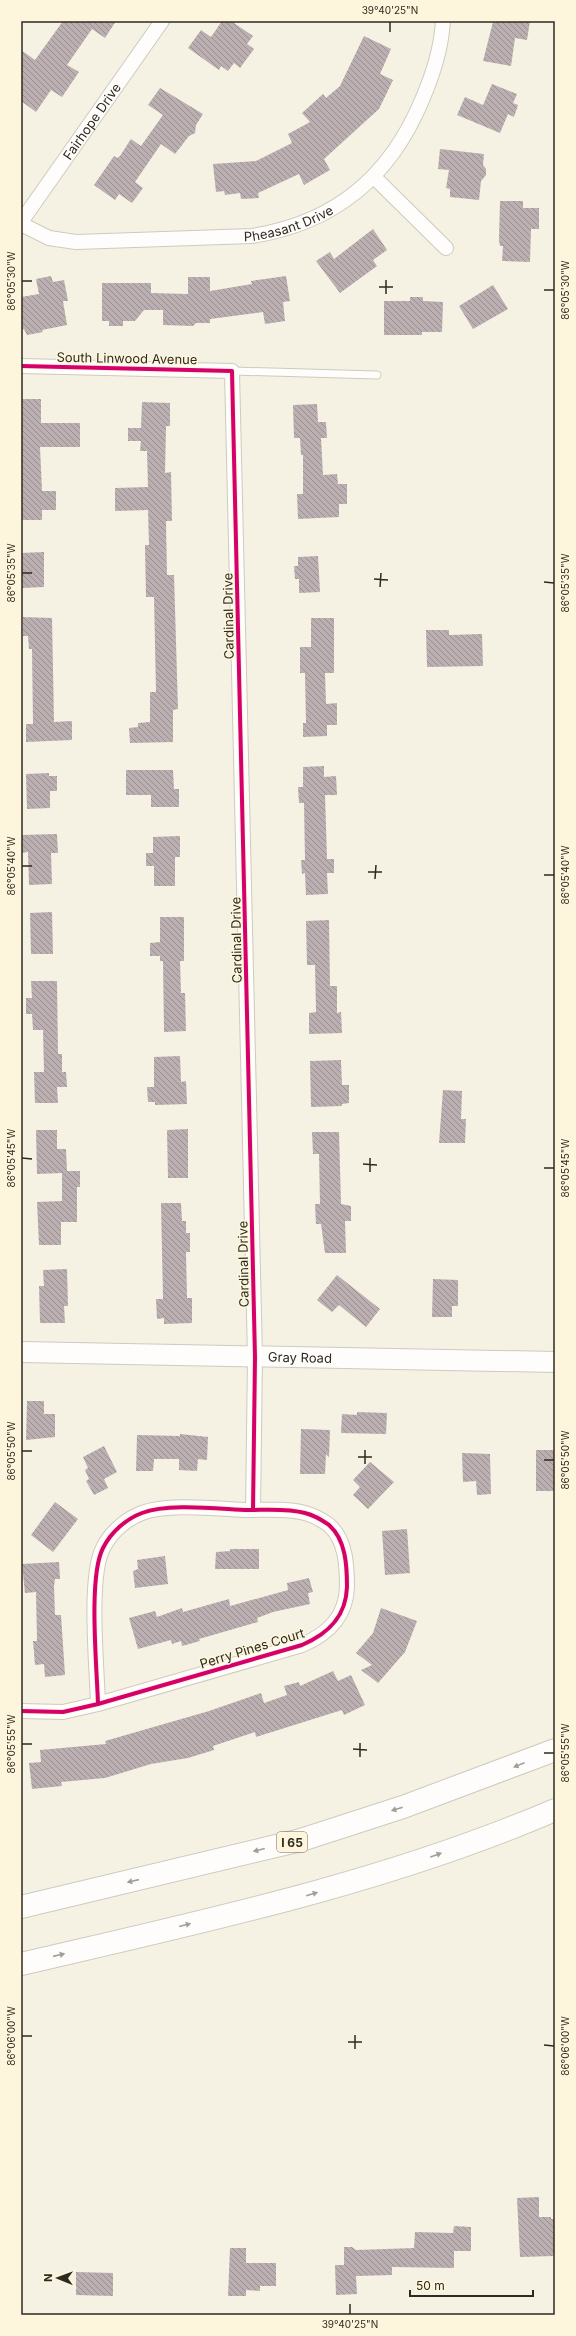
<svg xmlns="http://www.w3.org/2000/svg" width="576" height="2336" font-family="Inter,sans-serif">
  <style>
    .building { fill: url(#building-back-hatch) }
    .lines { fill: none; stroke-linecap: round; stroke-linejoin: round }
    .lane-casing { stroke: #cdcbbf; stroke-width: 9 }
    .street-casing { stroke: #cdcbbf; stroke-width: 16 }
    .secondary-casing { stroke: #cdcbbf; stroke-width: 22 }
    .highway-casing { stroke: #cdcbbf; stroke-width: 24 }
    .lane { stroke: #fefdfb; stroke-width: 7 }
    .street { stroke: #fefdfb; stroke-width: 14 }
    .secondary { stroke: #fefdfb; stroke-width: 20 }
    .highway { stroke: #fefdfb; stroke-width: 22 }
    .cycleway-casing { stroke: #fdf6dc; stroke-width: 6 }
    .cycleway { stroke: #d6006c; stroke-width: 4 }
    .oneway { fill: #a09e98 }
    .ticks { fill: none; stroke: #2e2a1e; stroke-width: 1.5 }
    .labels { text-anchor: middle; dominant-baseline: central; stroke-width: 3; stroke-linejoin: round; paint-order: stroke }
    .shield { fill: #fdf6dc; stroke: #6c6757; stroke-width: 1 }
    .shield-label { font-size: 12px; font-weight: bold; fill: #2e2a1e }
    .street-label { font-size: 13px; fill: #2e2a1e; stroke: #fdf6dc }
    .neatline { fill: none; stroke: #2e2a1e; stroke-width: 1.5 }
    .ticks-label { font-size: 10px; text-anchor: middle; fill: #2e2a1e }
  </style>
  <defs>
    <pattern id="building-back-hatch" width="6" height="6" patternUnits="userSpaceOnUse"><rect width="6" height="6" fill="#bcafb1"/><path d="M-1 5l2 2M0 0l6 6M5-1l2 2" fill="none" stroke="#998f8f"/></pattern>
  </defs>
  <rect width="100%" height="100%" fill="#f5f2e4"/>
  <g class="building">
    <path d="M63,21H116L105,38L92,29L67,65L79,72L62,97L51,90L36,112L21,101V50L35,60Z"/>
    <path d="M222,21H231L253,36L247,44L254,49L240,68L234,63L228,71L221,66L219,70L188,48L201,30L211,37Z"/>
    <path d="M497,21H530L527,40L515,38L511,66L483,61L493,22L496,23Z"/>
    <path d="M364,36L391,49L380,74L393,80L379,109L324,159L330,170L304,185L299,174L258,193L259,198L241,199L240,193L225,195L224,191L216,192L213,164L256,161L292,143L288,134L310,122L302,113L323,94L326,98L340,86Z"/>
    <path d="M492,84L517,94L513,103L518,105L514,117L508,114L500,133L457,115L465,97L483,105Z"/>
    <path d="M160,88L203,114L196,125L195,133L189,136L175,154L161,144L135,182L143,188L132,203L119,194L115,200L94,185L114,156L117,158L120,156L131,139L141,146L163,115L148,105Z"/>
    <path d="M440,149L484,154L483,165L486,169V175L481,181L479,200L450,197V189L446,188L449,170L438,169Z"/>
    <path d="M500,201H523V208H539V229H531L530,262L502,261L503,246H500L499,240Z"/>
    <path d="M373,229L387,250L373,260L377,266L340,293L316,261L330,252L334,259Z"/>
    <path d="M51,276L53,282L64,280L68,301H63L67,325L42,330L43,332L27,335L24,329L21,330V297L39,294L36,279Z"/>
    <path d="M286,276L290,301L283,302L285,321L265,324L263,312L210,319V323H196L193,326L163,325V310H144L135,321H123V326H109V321H102V283H151V293L188,294V277H210V291L252,284L251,281Z"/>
    <path d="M493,285L508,309L473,329L459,306Z"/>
    <path d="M410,297H423V301L443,302L442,332H422V335H384V301H410Z"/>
    <path d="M21,399H41V423H80V447H40L42,491H56V510H42V520H21Z"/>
    <path d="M142,402L170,403V426H166L165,473L171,472L172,521H166L167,575H174L178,709L173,710V742L130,743L129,728L138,727V723L150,722V692H156L154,597H146L145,545H149L148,510L115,511V488L148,487L147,451H140L141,441H128V428H141Z"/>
    <path d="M317,404L318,422H326L327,438H321L323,475L337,474L338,484H347V504H339V517L298,519L297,494H303V455H301L300,438H294L293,405Z"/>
    <path d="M44,552V587L22,588L21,553Z"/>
    <path d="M318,556L320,592L299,593V579H295L294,566H298V557Z"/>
    <path d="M23,617L52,618L54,722L72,721V740L26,742V724H33L32,649H29L28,636H23Z"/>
    <path d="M311,618H334V673H325L326,704L337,703V725H327V736L303,737V723H306L305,673H300V647H311Z"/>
    <path d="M426,630H449V635L482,634L483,666L427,667Z"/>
    <path d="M324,766V777L336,776L337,795H325L327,859H334V873H327L328,894L306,895L305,873L302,874L301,860H305L304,803H299L298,787H303V767Z"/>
    <path d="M126,770H173L174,789H179V807H151V795H126Z"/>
    <path d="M49,773V776H57V791H50V808L27,809L26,774Z"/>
    <path d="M57,834L58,853H51L52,884L29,885L28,852L21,853V835Z"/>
    <path d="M180,836V857H175V886H154V866H146V853H153V837Z"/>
    <path d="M52,912L53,954H31L30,913Z"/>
    <path d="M160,917H184V961H180L181,993H185L186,1031L164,1032L163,961H160V956H150V943L160,942Z"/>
    <path d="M329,920L330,986H337V1013L341,1012L342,1033L309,1034V1013L316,1012L315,965H307L306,921Z"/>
    <path d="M31,981H57L58,1054H62V1072H66L67,1087H57L58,1103H35L34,1072H44L43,1030H33L32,1014H26V998H32Z"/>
    <path d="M180,1056L181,1082L186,1081L187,1104L155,1105V1102H148L147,1087H154V1057Z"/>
    <path d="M341,1060L342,1085H349V1103L342,1104V1106L311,1107L310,1061Z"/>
    <path d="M443,1090L462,1091L461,1119H466L465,1143H439Z"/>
    <path d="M188,1129V1178H168L167,1130Z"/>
    <path d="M36,1130H57V1149H66L67,1171H80V1187H77V1222H61V1245H39L37,1202L62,1201V1173L37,1174Z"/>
    <path d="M312,1132H339L341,1204L351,1206V1221H345L346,1253H325L321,1224H316L315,1204H320L319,1154H313Z"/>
    <path d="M161,1203H181L182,1221H186V1233H190V1252H186L187,1298H192V1323L164,1324V1318L157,1319L156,1299H163Z"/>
    <path d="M67,1269L68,1306H64L65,1323H40L39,1286H44L43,1270Z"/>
    <path d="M337,1275L380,1309L366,1327L339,1305L332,1312L317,1300Z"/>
    <path d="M433,1279L458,1280V1306H452V1317H432Z"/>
    <path d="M27,1401H44V1414H55V1437L26,1440Z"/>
    <path d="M357,1412L387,1413L386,1434L341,1433L342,1414L357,1415Z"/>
    <path d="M301,1429L330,1430L329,1457L326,1454L325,1474H300Z"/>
    <path d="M180,1434L208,1437L207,1460L198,1459L197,1471L179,1470V1459H154L153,1471H136L137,1435L180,1436Z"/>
    <path d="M104,1446L117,1472L104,1479L108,1488L94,1495L86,1481L89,1479L85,1470L88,1468L83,1457Z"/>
    <path d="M536,1450H554L555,1491H536Z"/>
    <path d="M462,1453L490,1454L491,1494L477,1495L476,1481L463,1482Z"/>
    <path d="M370,1462L394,1482L368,1509L353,1495L360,1487L353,1480Z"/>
    <path d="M55,1502L78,1519L53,1552L31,1535Z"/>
    <path d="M407,1529L410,1573L385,1575L382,1531Z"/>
    <path d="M230,1549H259V1569H215L216,1552L230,1551Z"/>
    <path d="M165,1556L168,1584L135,1588L133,1571L138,1569L137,1560Z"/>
    <path d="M59,1562L60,1579H55L54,1586L55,1615H61L65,1675L45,1677L44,1664L35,1665L33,1641H37L36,1592L25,1593L22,1564Z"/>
    <path d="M309,1578L313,1592L308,1593L310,1604L273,1612L257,1618L258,1622L199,1639L200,1641L182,1646L181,1641L172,1644L171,1640L138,1649L129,1618L155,1611L157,1617L182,1608L183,1612L229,1599L230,1606L288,1590L287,1583Z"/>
    <path d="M381,1608L417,1621L405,1652L378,1683L361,1670L372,1665L356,1653L373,1633Z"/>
    <path d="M333,1671L338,1681L351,1675L365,1705L344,1715L342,1710L256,1737L255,1732L213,1746L214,1750L188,1758L151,1764L105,1778L61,1782L62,1786L32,1789L29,1763L41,1762L40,1750L106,1744L105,1741L209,1711L261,1693L264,1703L287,1695L284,1686L299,1682L300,1686Z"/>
    <path d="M539,2197V2217H551V2219H555V2256L520,2257L517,2198Z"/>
    <path d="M454,2226L471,2227V2251H454V2268L392,2267V2275L356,2276L357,2294L336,2295L335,2265H344V2247H352L356,2250L414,2248L415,2232L453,2233Z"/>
    <path d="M230,2248H246V2263H276V2286H260V2291L246,2290V2296H228Z"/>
    <path d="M76,2272L113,2273V2296L76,2295Z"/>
  </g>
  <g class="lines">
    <defs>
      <path id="lane" d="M232,371L377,375"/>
      <g id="street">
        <path d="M374,177L446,248"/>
        <path id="s1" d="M21,222L162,21"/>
        <path id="s2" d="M21,224L49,238L76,242L252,236C335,223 390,177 422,100C433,74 441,50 443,21"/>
        <path d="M21,366L232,371L255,1357L253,1510"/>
        <path d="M21,1711L63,1712L98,1704L302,1645C328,1634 346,1617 347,1587C347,1566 346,1540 329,1525C322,1520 313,1515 305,1513C287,1508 266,1510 248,1510C219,1509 168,1503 142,1513C126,1519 111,1532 103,1548C88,1577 97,1668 98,1704"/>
      </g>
      <g id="secondary">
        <path id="s3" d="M21,1352L555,1362"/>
      </g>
      <g id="highway">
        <path d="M21,1907L301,1840L403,1807L555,1750"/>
        <path d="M21,1964C201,1922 385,1883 555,1810"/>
      </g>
    </defs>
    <use href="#lane" class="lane-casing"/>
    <use href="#street" class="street-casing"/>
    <use href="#secondary" class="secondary-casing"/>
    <use href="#highway" class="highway-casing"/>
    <use href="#lane" class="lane"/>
    <use href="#street" class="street"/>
    <use href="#secondary" class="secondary"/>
    <use href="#highway" class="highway"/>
    <defs>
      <g id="cycleway">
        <path d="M21,366L232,371L255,1357L253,1510"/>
        <path d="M21,1711L63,1712L98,1704L302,1645C328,1634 346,1617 347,1587C347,1566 346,1540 329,1525C322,1520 313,1515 305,1513C287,1508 266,1510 248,1510C219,1509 168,1503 142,1513C126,1519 111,1532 103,1548C88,1577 97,1668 98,1704"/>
      </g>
    </defs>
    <use href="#cycleway" class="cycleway-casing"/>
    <use href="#cycleway" class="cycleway"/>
  </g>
  <defs><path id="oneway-solid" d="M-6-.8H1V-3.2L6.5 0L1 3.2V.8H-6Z"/></defs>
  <g class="oneway">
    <use href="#oneway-solid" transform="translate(519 1765) rotate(158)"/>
    <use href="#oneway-solid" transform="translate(397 1809) rotate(162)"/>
    <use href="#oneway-solid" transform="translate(259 1850) rotate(166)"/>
    <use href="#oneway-solid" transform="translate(436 1855) rotate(-20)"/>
    <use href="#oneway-solid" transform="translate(133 1881) rotate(167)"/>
    <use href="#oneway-solid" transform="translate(312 1894) rotate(-16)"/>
    <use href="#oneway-solid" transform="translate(185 1925) rotate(-14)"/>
    <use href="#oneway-solid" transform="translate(59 1955) rotate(-13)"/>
  </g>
  <path class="ticks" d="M390,32V22M22,281H32M379,287H393M544,290H554M386,294V280M22,573H32M374,579L388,580M544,582L554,583M380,587L381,573M22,866H32M368,872H382M544,875H554M375,879L376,865M22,1158L32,1159M363,1164L377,1165M544,1168H554M370,1172V1158M22,1451H32M358,1457H372M544,1460H554M365,1464V1450M22,1744H32M353,1749L367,1750M544,1753H554M360,1757V1743M22,2036H32M348,2042H362M544,2045L554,2046M355,2049V2035M350,2314V2304"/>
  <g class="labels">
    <rect class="shield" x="277" y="1832" width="30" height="20" rx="3"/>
    <g class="shield-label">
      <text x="292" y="1842">I 65</text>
    </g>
    <g class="street-label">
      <text stroke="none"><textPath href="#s1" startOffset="123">Fairhope Drive</textPath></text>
      <text stroke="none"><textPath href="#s2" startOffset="273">Pheasant Drive</textPath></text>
      <text transform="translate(127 358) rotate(1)">South Linwood Avenue</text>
      <text transform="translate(228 616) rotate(-91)">Cardinal Drive</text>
      <text transform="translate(236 940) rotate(-91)">Cardinal Drive</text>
      <text transform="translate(243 1264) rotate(-91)">Cardinal Drive</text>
      <text stroke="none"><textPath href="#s3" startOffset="279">Gray Road</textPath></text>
      <text transform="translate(252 1648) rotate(-17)">Perry Pines Court</text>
    </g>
  </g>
  <rect width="576" height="2336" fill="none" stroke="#fdf6dc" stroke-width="44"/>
  <g transform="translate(58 2278) rotate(271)" stroke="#fdf6dc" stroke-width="3" paint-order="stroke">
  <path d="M0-3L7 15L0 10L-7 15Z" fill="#2e2a1e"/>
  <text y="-6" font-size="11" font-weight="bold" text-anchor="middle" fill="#2e2a1e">N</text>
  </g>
  <path d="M410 2290v6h123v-6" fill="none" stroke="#2e2a1e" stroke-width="2"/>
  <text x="416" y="2290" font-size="12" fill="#2e2a1e" stroke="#fdf6dc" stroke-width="3" paint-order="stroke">50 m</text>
  <rect x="22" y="22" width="532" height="2292" class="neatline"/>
  <g class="ticks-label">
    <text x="390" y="14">39°40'25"N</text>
    <text transform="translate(11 281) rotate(-90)" y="4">86°05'30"W</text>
    <text transform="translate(565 290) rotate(-90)" y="4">86°05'30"W</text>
    <text transform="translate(11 573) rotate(-90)" y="4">86°05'35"W</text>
    <text transform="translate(565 583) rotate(-90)" y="4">86°05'35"W</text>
    <text transform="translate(11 866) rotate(-90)" y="4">86°05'40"W</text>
    <text transform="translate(565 875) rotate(-90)" y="4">86°05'40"W</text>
    <text transform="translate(11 1158) rotate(-90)" y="4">86°05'45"W</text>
    <text transform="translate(565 1168) rotate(-90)" y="4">86°05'45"W</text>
    <text transform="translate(11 1451) rotate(-90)" y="4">86°05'50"W</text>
    <text transform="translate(565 1460) rotate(-90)" y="4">86°05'50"W</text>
    <text transform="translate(11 1744) rotate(-90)" y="4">86°05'55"W</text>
    <text transform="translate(565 1753) rotate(-90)" y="4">86°05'55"W</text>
    <text transform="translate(11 2036) rotate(-90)" y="4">86°06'00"W</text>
    <text transform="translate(565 2046) rotate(-90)" y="4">86°06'00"W</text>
    <text x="350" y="2328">39°40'25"N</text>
  </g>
</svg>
